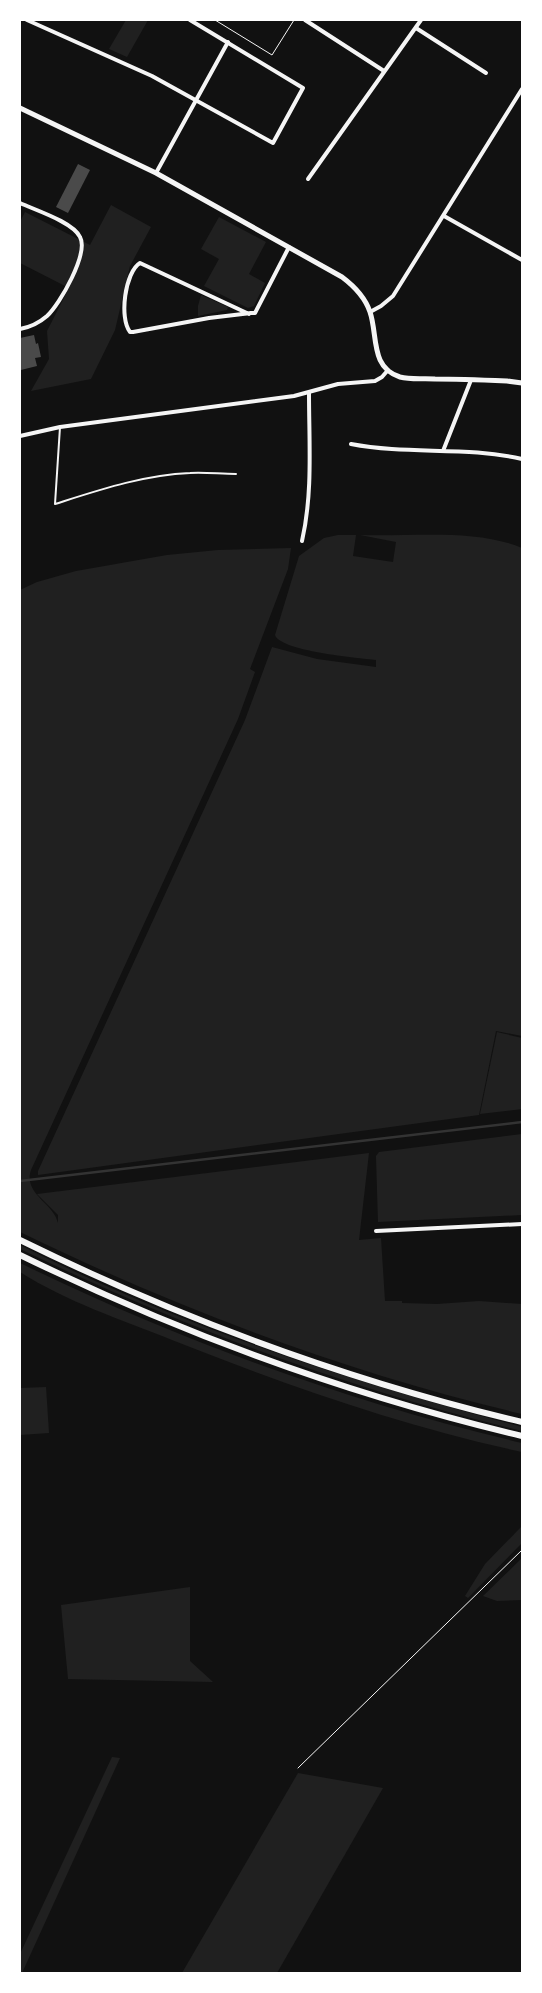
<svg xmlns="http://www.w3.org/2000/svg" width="542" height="1993" font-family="'Alegreya Sans',sans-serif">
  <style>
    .green { fill: #202020 }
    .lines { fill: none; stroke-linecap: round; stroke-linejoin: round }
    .stream { stroke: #333; stroke-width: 2.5 }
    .building { fill: #4a4a4a }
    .path { stroke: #f5f5f5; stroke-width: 1 }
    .service { stroke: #f5f5f5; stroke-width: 2 }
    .minor { stroke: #f5f5f5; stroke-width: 4 }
    .tertiary { stroke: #f5f5f5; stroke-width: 5 }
    .trunk { stroke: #f5f5f5; stroke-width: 6 }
  </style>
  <rect width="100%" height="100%" fill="#111"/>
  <g class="green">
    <path d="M126,20H148L127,57L109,49Z"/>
    <path d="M111,205L151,227L130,266L115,330L91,379L31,391L49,359L47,331L69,288L20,263V222L25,212L90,245Z"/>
    <path d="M219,217L266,242L249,274L265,283L254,306L248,308L204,286L219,259L201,249Z"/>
    <path d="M201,295L228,307L227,310L198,316V306Z"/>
    <path d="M338,535H356L353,556L393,562L396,542L360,535C410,537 476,528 522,548V1036L496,1031L479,1115L38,1175V1171L245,720L272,647L317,659L376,667V660C358,658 280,651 275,635L299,556L324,538Z"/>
    <path d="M291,548L288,569L250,669L255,672L238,719L31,1170C23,1194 54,1203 58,1223V1215L37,1194L369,1153L359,1240L381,1238L385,1301H402V1303L437,1304L479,1301L522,1304V1414C349,1373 180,1310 20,1232V590L37,582L76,571L167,555L218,550Z"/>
    <path d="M497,1032L522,1038V1109L480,1114Z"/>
    <path d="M522,1134V1215L378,1222L376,1156L379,1152Z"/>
    <path d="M20,1245C180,1326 350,1382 522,1427V1431C348,1389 180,1326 20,1249Z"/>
    <path d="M20,1263C180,1341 349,1402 522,1443V1452C402,1426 286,1385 172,1340C120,1319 67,1302 20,1272Z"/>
    <path d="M46,1387L49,1433L20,1435V1388Z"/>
    <path d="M522,1526V1543L468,1598L465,1596L485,1564Z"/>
    <path d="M522,1558V1600L497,1601L483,1596Z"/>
    <path d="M190,1587V1661L213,1682L68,1679L61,1605Z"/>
    <path d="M112,1757L120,1758L22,1973H20V1954Z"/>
    <path d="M298,1773L383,1788L277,1973H182Z"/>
  </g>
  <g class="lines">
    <path class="stream" d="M20,1181L522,1122"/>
  </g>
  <g class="building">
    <path d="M78,164L90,170L68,213L56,207Z"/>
    <path d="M34,335L36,344L38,343L41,357L35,358L37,366L21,370L20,338Z"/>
  </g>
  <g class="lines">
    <g class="path">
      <path d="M215,20L272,55L294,20"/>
      <path d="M298,1768L522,1550"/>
    </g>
    <path class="service" d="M60,427L55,504C99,490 143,475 190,473C205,472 220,474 236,474"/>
    <g class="minor">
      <path d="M27,20L152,76L273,143L303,88L190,20"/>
      <path d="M305,20L384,71"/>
      <path d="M416,28L486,73"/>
      <path d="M156,173L228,42"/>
      <path d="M308,179L421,20"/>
      <path d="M20,203C35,210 73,222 80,237C89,253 60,304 47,316C39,323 31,327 20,329"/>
      <path d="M444,216L522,260"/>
      <path d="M370,312L381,306L393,296L522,89"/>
      <path d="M249,314L140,263C125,272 119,318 130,332H133L209,318L251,313H255L289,247"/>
      <path d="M20,436L60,427L294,396L338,384L375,381L382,377L388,370"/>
      <path d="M351,444C408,455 466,446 522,459"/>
      <path d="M443,451L471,380"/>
      <path d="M302,541C313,493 309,443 309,393"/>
      <path d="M376,1231L522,1224"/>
    </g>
    <path class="tertiary" d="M20,108L156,173L342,277C354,286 365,297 370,312C378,335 370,368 400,377C411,380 424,378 435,379C459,379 483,380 507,381L522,383"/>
    <g class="trunk">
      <path d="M20,1240C179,1318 349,1381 522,1422"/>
      <path d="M20,1255C180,1333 349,1395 522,1436"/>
    </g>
  </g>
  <rect width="542" height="1993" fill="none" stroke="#ffffff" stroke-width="42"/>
</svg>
